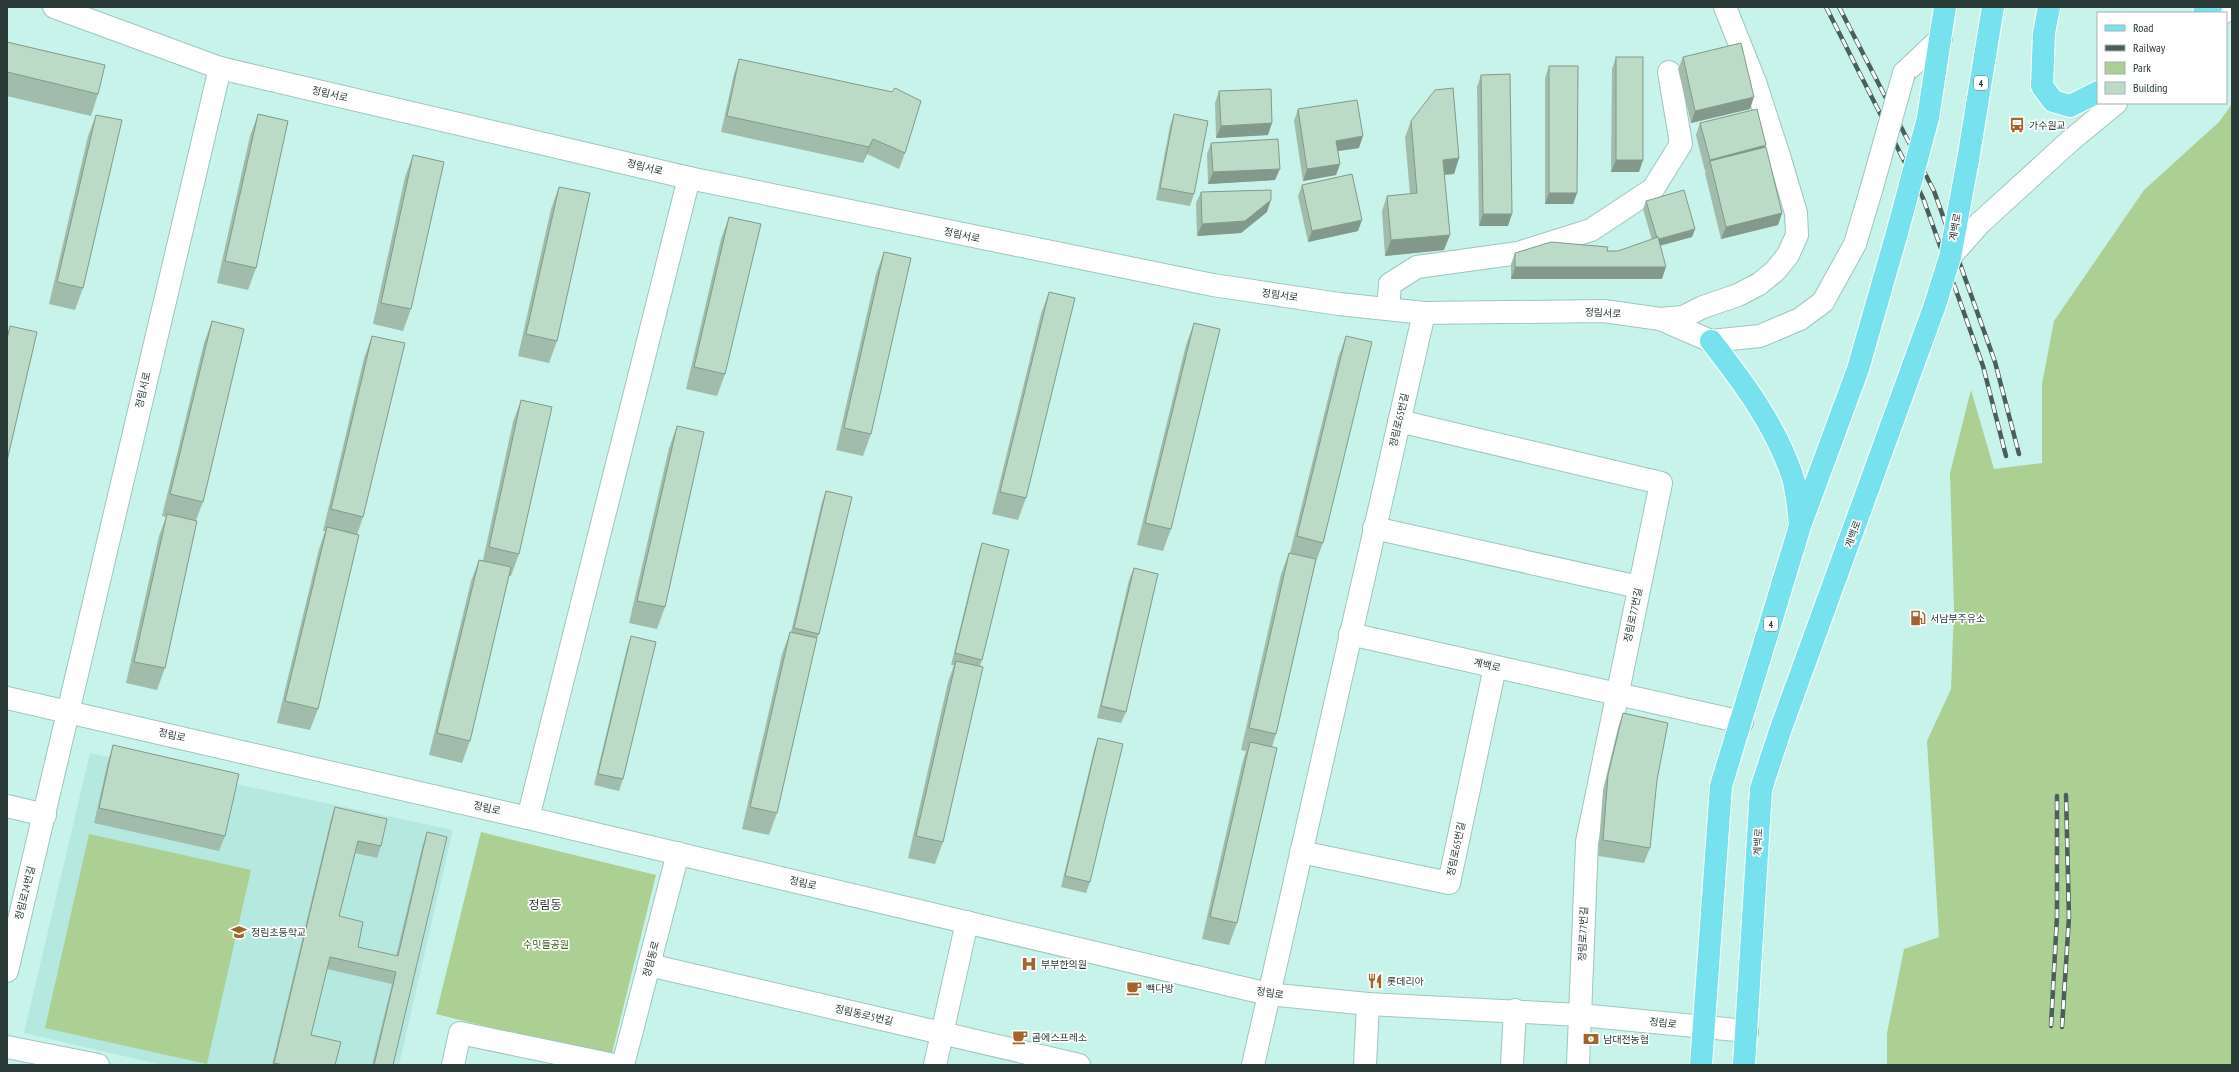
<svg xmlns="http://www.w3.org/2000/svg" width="2239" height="1072" font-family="'PT Sans Narrow','Noto Sans KR',sans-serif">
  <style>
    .built { fill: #b5e9df }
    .green { fill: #acd093 }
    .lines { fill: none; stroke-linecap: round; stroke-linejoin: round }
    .street-casing { stroke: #9dc6be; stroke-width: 24 }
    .secondary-casing { stroke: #9dc6be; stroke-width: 24 }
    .primary-casing { stroke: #fff; stroke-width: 24 }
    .street { stroke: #fff; stroke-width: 22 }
    .secondary { stroke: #fff; stroke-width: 22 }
    .primary { stroke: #77e2ed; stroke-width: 22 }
    .rail-casing { stroke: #495f5b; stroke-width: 4.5 }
    .rail { stroke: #fff; stroke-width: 3; stroke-dasharray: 9; stroke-linecap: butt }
    .secondary-bridge-casing { stroke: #9dc6be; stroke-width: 24; stroke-linecap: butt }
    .primary-bridge-casing { stroke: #fff; stroke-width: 24; stroke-linecap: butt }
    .secondary-bridge { stroke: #fff; stroke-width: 22 }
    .primary-bridge { stroke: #77e2ed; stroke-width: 22 }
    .wall { fill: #a1bcaa }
    .shaded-wall { fill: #83998b }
    .building { fill: #bbdbc6; stroke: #83998b }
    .labels { text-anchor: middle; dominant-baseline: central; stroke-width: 3.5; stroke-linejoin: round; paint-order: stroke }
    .shield { fill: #fff; stroke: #697573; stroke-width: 1 }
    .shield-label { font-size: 9px; font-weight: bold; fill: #293a37 }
    .street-label { font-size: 10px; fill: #293a37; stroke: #fff }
    .poi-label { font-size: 10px; fill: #293a37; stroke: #fff; text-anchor: start }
    .park-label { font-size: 10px; fill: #3c611a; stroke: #fff }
    .quarter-label { font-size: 12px; fill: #293a37; stroke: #fff }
  </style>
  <rect width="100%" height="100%" fill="#c8f3ea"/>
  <path class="built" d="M90,753L453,830L399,1065H162L24,1033Z"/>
  <g class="green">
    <path d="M2232,104V1065H1887V1033L1904,949L1939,937L1927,741L1951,689L1954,609L1950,473L1971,390L1994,469L2042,463V384L2054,321L2144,190L2219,122Z"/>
    <path d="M481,832L656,875L611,1057L436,1014Z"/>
    <path d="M89,834L251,870L207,1064L45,1028Z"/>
  </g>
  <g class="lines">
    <defs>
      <g id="street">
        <path d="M1388,309L1390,284L1417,267L1518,253L1591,230L1653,189L1681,144L1669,72"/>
        <path d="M1399,421L1661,483L1587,842L1578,1065"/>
        <path d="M1374,528L1639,587"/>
        <path d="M1350,634L1742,722"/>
        <path d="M7,806L45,815"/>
        <path d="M528,818L689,178"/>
        <path d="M1301,852L1449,883L1495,667"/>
        <path d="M649,965L1079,1065"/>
        <path d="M7,971L220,68"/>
        <path d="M7,1047L98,1065"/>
        <path d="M453,1065L460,1033L614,1065"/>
        <path d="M623,1065L678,853"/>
        <path d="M935,1065L967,922"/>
        <path d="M1253,1065L1424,313"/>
        <path d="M1365,1065L1368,1004"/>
        <path d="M1512,1065L1515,1010"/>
      </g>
      <g id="secondary">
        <path d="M54,7L220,68L689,178L1213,285L1339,304L1424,313L1604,311L1660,319L1711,341L1760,336L1800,319L1823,302L1855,244L1872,187"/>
        <path d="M2223,13L2230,7"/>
        <path d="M1904,73L1941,38"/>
        <path d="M1980,223L2070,141L2116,103"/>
        <path d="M1660,319L1683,317L1703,307L1738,295L1759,284L1775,271L1788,255L1797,235L1796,213L1780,159L1755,82L1725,7"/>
        <path d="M7,698L528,818L1268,994L1368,1004L1580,1015L1747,1031"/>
      </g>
      <g id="primary">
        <path d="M2049,7L2044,33L2042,86L2053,101L2070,106L2098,92"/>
        <path d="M2204,13L2211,7"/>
        <path d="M1928,118L1945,7"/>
        <path d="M1968,160L1993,7"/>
        <path d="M1711,341C1743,382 1775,425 1792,475C1797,490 1798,508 1800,523"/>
        <path d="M1701,1065L1721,786L1800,526L1858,369L1897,233"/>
        <path d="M1744,1065L1761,789L1780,731L1935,305"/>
      </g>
    </defs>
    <use href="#street" class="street-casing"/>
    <use href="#secondary" class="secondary-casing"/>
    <use href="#primary" class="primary-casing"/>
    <use href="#street" class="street"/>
    <use href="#secondary" class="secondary"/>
    <use href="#primary" class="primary"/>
    <defs>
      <g id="rail">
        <path d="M1826,7L1923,198L1983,366L2006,456"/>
        <path d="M1839,7L1934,191L1995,362L2019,454"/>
        <path d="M2051,1026L2057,916V796"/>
        <path d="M2062,1027L2069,917L2066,795"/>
      </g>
    </defs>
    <use href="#rail" class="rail-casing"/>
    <use href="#rail" class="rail"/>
    <defs>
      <g id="secondary-bridge">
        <path d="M1872,187L1904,73"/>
        <path d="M1950,257L1980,223"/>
      </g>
      <g id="primary-bridge">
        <path d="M1897,233L1928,118"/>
        <path d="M1935,305L1950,257L1968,160"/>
      </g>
    </defs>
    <use href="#secondary-bridge" class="secondary-bridge-casing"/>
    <use href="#primary-bridge" class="primary-bridge-casing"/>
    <use href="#secondary-bridge" class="secondary-bridge"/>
    <use href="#primary-bridge" class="primary-bridge"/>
  </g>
  <g class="wall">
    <path d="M7,42L98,94L91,116L7,96Z"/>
    <path d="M1616,57L1639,172H1611L1612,69Z"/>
    <path d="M1683,57L1750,109L1691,123L1678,69Z"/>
    <path d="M739,59L905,153L899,169L867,154L863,163L721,132L734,74Z"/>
    <path d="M1549,66L1577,193L1573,204H1545V78Z"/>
    <path d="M1481,75L1508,226H1479L1477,87Z"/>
    <path d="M1219,91L1268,135L1216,138L1215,103Z"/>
    <path d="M1298,109L1359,148L1338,151L1340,164L1336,175L1303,181L1294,121Z"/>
    <path d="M258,114L256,268L248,290L217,283L250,136Z"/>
    <path d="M1174,114L1194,194L1190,206L1156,200L1170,126Z"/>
    <path d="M96,115L83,288L75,310L49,304L88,136Z"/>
    <path d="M1411,121L1459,158L1454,174L1445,175L1444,250L1385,256L1382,211L1387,196L1410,194L1405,137Z"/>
    <path d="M1700,123L1765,148L1782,213L1778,225L1721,239L1705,173L1706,171H1705L1696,135Z"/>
    <path d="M1211,143L1275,180L1208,184L1207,154Z"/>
    <path d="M413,155L411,309L403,331L373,324L405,177Z"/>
    <path d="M1302,185L1358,231L1308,242L1298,196Z"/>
    <path d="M559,187L557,341L549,363L518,356L551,209Z"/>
    <path d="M1201,192L1267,212L1241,233L1197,236L1196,203Z"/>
    <path d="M1646,201L1695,229L1692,237L1660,246L1662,279H1511V264L1515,253L1607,251H1618L1652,240L1643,209Z"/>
    <path d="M729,217L725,374L717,396L686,389L721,239Z"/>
    <path d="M884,252L871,434L863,456L836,450L876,274Z"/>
    <path d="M1049,292L1026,498L1018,520L992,514L1041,314Z"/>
    <path d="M212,321L203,502L196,520L165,668L157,690L126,683L159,536L166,517L162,516L204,343Z"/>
    <path d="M1194,323L1171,529L1163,551L1137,545L1186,345Z"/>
    <path d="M372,336L363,517L357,535L318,709L310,730L277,723L319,549L325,531H323L364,358Z"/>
    <path d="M1346,336L1323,543L1315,564L1276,734L1272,747L1237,923L1229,945L1202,939L1242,764L1246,751L1241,750L1281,574L1289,553H1290L1338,358Z"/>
    <path d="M521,400L519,554L511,576H509L470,741L462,763L429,755L471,581L479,560H483L513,422Z"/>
    <path d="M677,426L665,607L657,629L629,623L669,448Z"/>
    <path d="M826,491L819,634L817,638L777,813L769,835L742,829L782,654L790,632H791L822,502Z"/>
    <path d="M982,543V660L980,666L943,842L935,864L908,858L948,682L954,665H951L978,555Z"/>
    <path d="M1134,568L1126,712L1121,723L1097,718L1129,580Z"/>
    <path d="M631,636L623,779L619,791L594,785L627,648Z"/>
    <path d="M1623,713L1650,848L1644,863L1598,856L1603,790L1618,728Z"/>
    <path d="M1098,738L1090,882L1086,893L1061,887L1094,750Z"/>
    <path d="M113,745L225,836L219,851L94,823L108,761Z"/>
    <path d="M335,807L381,846L377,858L355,853L339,916L358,947L396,956L423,844L427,832L393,1065H372L392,984L327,969L311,1035L335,1065H272L331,819Z"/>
  </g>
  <g class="shaded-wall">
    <path d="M1754,97L1750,109L1691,123L1695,111Z"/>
    <path d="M1272,123L1268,135L1216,138L1221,126Z"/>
    <path d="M1363,136L1359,148L1332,152L1336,141Z"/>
    <path d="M873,139L867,154L863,163L869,147Z"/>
    <path d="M1766,145L1762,157L1710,161L1705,171L1710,160Z"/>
    <path d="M1459,158L1454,174L1438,175L1443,160Z"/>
    <path d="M1616,160H1643L1639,172H1611Z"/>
    <path d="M1340,164L1336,175L1303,181L1307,169Z"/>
    <path d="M1280,169L1275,180L1208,184L1213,172Z"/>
    <path d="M1549,193H1577L1573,204H1545Z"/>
    <path d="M1271,200L1267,212L1241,233L1197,236L1202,224Z"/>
    <path d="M1782,213L1778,225L1721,239L1726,227Z"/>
    <path d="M1483,214H1512L1508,226H1479Z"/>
    <path d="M1362,220L1358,231L1308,242L1312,231Z"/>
    <path d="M1695,229L1692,237L1654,247L1657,240Z"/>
    <path d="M1450,235L1444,250L1385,256L1391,240Z"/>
    <path d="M1515,267H1666L1662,279H1511Z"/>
  </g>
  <g class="building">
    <path d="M7,42L105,65L98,94L7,72Z"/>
    <path d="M1741,43L1754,97L1695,111L1683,57Z"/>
    <rect x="1616" y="57" width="27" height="103"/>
    <path d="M739,59L892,92L895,88L921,101L905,153L873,139L869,147L727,116Z"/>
    <path d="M1549,66H1578L1577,193H1549Z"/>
    <path d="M1510,74L1512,214H1483L1481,75Z"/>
    <path d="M1453,88L1459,158L1443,160L1450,235L1391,240L1387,196L1417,193L1411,121L1435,90Z"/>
    <path d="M1271,89L1272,123L1221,126L1219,91Z"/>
    <path d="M1357,100L1363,136L1336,141L1340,164L1307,169L1298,109Z"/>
    <path d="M1757,109L1766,145L1710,160L1700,123Z"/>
    <path d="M258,114L288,121L256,268L225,261Z"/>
    <path d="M1174,114L1208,121L1194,194L1160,188Z"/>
    <path d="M96,115L122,120L83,288L57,282Z"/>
    <path d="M1278,139L1280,169L1213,172L1211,143Z"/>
    <path d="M1766,147L1782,213L1726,227L1710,161Z"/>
    <path d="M413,155L444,162L411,309L381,303Z"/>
    <path d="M1352,174L1362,220L1312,231L1302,185Z"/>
    <path d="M559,187L590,193L557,341L526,334Z"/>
    <path d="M1271,190V200L1245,221L1202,224L1201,192Z"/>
    <path d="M1684,190L1695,229L1659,239L1658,237L1657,238L1646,201Z"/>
    <path d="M729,217L761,224L725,374L694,367Z"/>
    <path d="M1658,237L1666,267H1515V253L1551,242L1608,247L1607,251H1618Z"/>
    <path d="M884,252L911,258L871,434L844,428Z"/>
    <path d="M1049,292L1075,298L1026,498L1000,492Z"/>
    <path d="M212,321L244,329L203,502L170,494Z"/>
    <path d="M1194,323L1220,329L1171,529L1145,523Z"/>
    <path d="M10,326L37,332L7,461V339Z"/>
    <path d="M372,336L405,343L363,517L331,509Z"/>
    <path d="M1346,336L1372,342L1323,543L1297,536Z"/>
    <path d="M521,400L552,407L519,554L489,547Z"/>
    <path d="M677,426L704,432L665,607L637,601Z"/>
    <path d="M826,491L852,497L819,634L794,628Z"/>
    <path d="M167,514L197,521L165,668L134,662Z"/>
    <path d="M327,527L359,535L318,709L285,701Z"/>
    <path d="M982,543L1009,550L982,660L955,653Z"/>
    <path d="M1289,553L1316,559L1276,734L1249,728Z"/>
    <path d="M479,560L511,567L470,741L437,733Z"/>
    <path d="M1134,568L1158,574L1126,712L1101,706Z"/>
    <path d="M790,632L817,638L777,813L750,807Z"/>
    <path d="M631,636L656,642L623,779L598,774Z"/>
    <path d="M956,661L983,667L943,842L916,836Z"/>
    <path d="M1623,713L1668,723L1657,780L1650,848L1603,840L1608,775Z"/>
    <path d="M1098,738L1123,744L1090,882L1065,876Z"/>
    <path d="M1250,742L1277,748L1237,923L1210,917Z"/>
    <path d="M113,745L239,774L225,836L99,808Z"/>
    <path d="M335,807L387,819L381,846L358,841L339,916L363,922L358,947L398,956L427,832L447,837L393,1065H374L396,972L330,957L311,1035L341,1042L335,1065H283L274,1063Z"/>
  </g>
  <defs>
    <symbol id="bus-bare" viewBox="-9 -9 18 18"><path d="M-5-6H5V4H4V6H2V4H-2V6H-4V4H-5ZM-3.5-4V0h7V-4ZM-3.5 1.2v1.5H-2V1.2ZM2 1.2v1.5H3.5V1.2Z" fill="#a3632b" stroke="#fff" stroke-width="2.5" paint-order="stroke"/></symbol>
    <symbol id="fuel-bare" viewBox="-9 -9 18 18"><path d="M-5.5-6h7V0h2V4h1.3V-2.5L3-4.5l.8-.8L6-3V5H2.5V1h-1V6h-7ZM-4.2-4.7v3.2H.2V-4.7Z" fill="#a3632b" stroke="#fff" stroke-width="2.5" paint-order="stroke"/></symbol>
    <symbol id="school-bare" viewBox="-9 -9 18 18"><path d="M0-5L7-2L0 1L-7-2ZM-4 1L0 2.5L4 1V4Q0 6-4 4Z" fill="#a3632b" stroke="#fff" stroke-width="2.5" paint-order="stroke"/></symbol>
    <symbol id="hospital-bare" viewBox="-9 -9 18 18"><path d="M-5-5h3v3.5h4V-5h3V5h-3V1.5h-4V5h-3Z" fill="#a3632b" stroke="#fff" stroke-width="2.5" paint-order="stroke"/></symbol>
    <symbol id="restaurant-bare" viewBox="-9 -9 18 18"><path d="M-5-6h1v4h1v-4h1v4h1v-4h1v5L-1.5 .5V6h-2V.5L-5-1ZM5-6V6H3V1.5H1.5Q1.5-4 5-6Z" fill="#a3632b" stroke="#fff" stroke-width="2.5" paint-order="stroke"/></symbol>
    <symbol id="cafe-bare" viewBox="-9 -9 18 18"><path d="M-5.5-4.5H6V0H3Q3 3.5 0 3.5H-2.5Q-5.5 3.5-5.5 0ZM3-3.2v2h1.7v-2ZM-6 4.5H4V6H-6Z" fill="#a3632b" stroke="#fff" stroke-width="2.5" paint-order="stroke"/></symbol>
    <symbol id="bank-bare" viewBox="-9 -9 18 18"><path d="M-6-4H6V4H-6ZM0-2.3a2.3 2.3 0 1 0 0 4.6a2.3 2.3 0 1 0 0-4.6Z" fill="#a3632b" stroke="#fff" stroke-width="2.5" paint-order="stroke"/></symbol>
  </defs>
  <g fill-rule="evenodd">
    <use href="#bus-bare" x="2006" y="114" width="22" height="22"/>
    <use href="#fuel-bare" x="1907" y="607" width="22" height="22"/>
    <use href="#school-bare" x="228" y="921" width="22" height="22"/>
    <use href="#hospital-bare" x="1018" y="953" width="22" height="22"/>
    <use href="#restaurant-bare" x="1364" y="970" width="22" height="22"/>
    <use href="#cafe-bare" x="1123" y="977" width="22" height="22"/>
    <use href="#cafe-bare" x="1009" y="1026" width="22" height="22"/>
    <use href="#bank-bare" x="1580" y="1028" width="22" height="22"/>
  </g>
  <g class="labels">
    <g class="shield">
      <rect x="1974" y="76" width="14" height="14" rx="3"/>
      <rect x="1764" y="617" width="14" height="14" rx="3"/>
    </g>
    <g class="shield-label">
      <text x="1981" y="83">4</text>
      <text x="1771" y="624">4</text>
    </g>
    <g class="street-label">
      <text transform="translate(330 94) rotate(13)">정림서로</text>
      <text transform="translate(645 167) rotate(14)">정림서로</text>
      <text transform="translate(1955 227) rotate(-80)">계백로</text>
      <text transform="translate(962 235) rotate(12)">정림서로</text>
      <text transform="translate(1280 295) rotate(8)">정림서로</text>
      <text transform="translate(1603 313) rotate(3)">정림서로</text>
      <text transform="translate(143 390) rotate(-77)">정림서로</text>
      <text transform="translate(1399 420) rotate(-77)">정림로65번길</text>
      <text transform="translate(1853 534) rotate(-70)">계백로</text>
      <text transform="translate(1633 615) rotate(-78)">정림로77번길</text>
      <text transform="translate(1487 665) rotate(13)">계백로</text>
      <text transform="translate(172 735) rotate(13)">정림로</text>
      <text transform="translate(487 808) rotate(13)">정림로</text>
      <text transform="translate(1758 842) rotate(-87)">계백로</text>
      <text transform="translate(1456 849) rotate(-78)">정림로65번길</text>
      <text transform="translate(803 883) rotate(13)">정림로</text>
      <text transform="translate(25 893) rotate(-76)">정림로24번길</text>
      <text transform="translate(1583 934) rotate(-88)">정림로77번길</text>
      <text transform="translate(651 959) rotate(-75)">정림동로</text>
      <text transform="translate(1270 993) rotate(9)">정림로</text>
      <text transform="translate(864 1015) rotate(13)">정림동로5번길</text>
      <text transform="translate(1663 1023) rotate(6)">정림로</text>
    </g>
    <g class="poi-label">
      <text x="2029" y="125">가수원교</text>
      <text x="1930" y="618">서남부주유소</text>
      <text x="251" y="932">정림초등학교</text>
      <text x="1041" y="964">부부한의원</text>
      <text x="1387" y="981">롯데리아</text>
      <text x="1146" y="988">빽다방</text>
      <text x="1032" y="1037">곰에스프레소</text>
      <text x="1603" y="1039">남대전농협</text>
    </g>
    <g class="park-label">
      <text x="546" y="944">수밋들공원</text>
    </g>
    <g class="quarter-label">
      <text x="545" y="904">정림동</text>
    </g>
  </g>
  <rect width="2239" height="1072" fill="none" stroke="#293a37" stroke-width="16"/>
  <rect x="2097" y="12" width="130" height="92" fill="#ffffff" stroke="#a9b0af"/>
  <rect x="2105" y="25" width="20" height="6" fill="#77e2ed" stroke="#a9b0af"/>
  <text x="2133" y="32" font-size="12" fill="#293a37">Road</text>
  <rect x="2105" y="45" width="20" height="6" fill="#495f5b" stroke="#a9b0af"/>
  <text x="2133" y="52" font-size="12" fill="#293a37">Railway</text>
  <rect x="2105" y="62" width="20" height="12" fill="#acd093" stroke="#a9b0af"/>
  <text x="2133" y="72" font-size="12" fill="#293a37">Park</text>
  <rect x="2105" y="82" width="20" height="12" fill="#bbdbc6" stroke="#a9b0af"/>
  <text x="2133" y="92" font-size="12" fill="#293a37">Building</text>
</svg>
